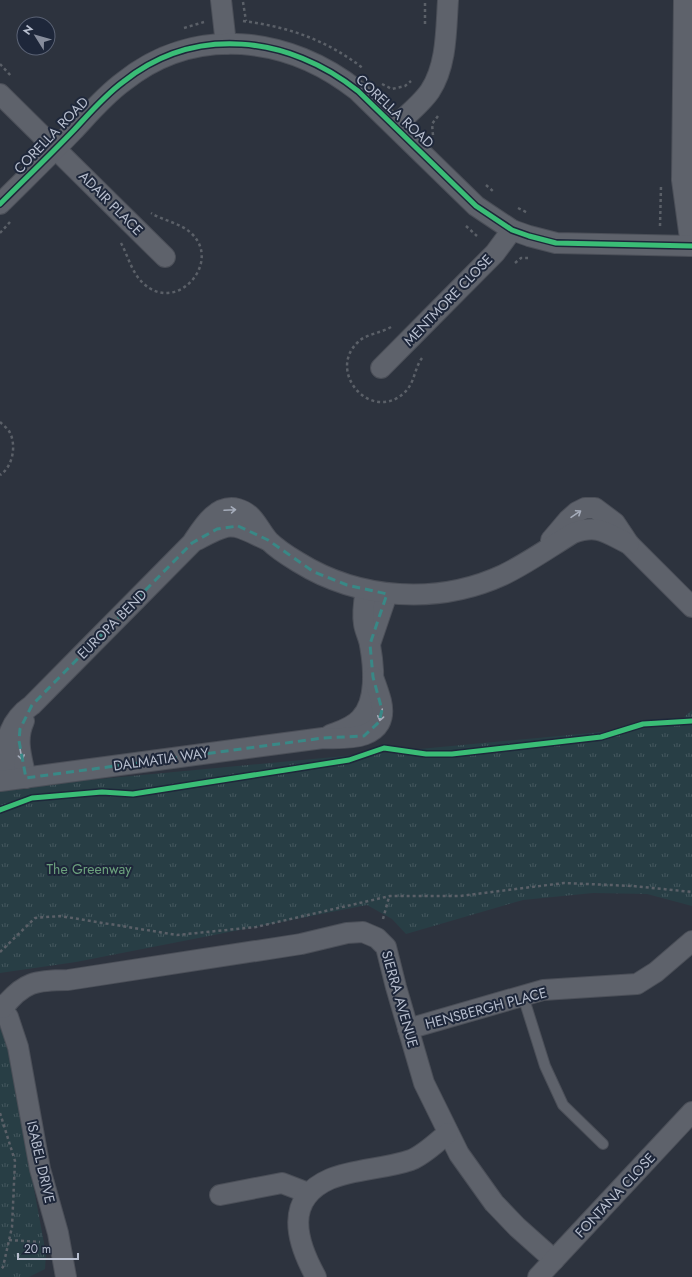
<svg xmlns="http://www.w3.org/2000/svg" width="692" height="1277" font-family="Jost,sans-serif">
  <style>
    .park { fill: url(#park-tufts) }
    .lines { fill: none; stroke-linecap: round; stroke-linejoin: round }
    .lane-casing { stroke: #4b4f58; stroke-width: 12 }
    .street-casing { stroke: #4b4f58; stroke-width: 22 }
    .path { stroke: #5b6068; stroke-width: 2.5; stroke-dasharray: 3 3; stroke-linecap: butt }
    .lane { stroke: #5e626b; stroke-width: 10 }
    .street { stroke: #5e626b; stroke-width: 20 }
    .cycleway-casing { stroke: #1e273a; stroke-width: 8 }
    .cycleway { stroke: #3abd76; stroke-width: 5 }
    .oneway { stroke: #a5acba }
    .marked { fill: none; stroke: #398886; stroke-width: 3; stroke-dasharray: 8 5; stroke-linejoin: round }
    .labels { text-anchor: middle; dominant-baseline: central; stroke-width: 4; stroke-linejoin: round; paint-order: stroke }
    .street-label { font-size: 14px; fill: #b7bece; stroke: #1e273a }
    .park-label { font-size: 14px; fill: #6ca17d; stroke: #1e273a }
  </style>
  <defs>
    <pattern id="park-tufts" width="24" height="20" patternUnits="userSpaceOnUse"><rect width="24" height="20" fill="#283e45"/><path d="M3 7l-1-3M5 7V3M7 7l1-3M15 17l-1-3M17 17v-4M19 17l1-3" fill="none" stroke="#45585f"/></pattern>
  </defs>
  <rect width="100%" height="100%" fill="#2d333e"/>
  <g class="park">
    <path d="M692,710V906L647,894L593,893L523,900L406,934L392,919L367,905L76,962L0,973V791L36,785L675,725Z"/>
    <path d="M0,1014L7,1030L12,1070L46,1254L45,1269L29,1277H0Z"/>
  </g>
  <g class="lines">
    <defs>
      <path id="lane" d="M523,996L545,1066L563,1105L603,1144"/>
      <g id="street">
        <path d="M221,0L226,44"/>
        <path d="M684,0L682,180L691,246"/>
        <path d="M0,94L165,257"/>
        <path d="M395,126C407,115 421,104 430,91C447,65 446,30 448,0"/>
        <path d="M0,204C24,180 49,156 73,131C89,114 104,96 123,82C195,24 289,36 358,91L476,206L512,230L529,236L556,243L692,246"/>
        <path d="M381,368L495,253L512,230"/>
        <path d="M197,540C233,520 232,524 267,540"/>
        <path d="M551,540L568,520L577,512L585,508H595L615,523L629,544L692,607"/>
        <path d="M370,644L387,594"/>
        <path d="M24,721C15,740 22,759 26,778"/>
        <path d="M330,735C340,731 352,728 360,719C377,702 374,667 370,645C369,638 365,631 364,624C362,613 364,601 366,590"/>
        <path d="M4,780C5,749 4,724 32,705L192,543C202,528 216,503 238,509C255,514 258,529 269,541C277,549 288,556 298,562C359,600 438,605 503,575C528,563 550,547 573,533C599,524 606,533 629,544"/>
        <path d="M0,781L323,738C348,739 390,740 381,701C379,693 376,685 373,677"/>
        <path d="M0,1005L8,1017L18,1047L40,1169L58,1233L66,1277"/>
        <path d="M3,1008C23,982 36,980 68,980L301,944L347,933L363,932L377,938L386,947L396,987L424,1083L459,1154L494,1203L517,1227L554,1260"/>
        <path d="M408,1029L543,990L637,984L656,972L692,941"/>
        <path d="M220,1195L282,1183L308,1193"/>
        <path d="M316,1277C296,1241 284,1199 330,1179C354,1169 385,1169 411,1160C424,1155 437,1142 448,1133"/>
        <path d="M538,1277L692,1112"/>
      </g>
    </defs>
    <use href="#lane" class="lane-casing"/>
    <use href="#street" class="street-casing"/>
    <g class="path">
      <path d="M243,2L246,21"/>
      <path d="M243,21C289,27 327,40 364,69"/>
      <path d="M425,24V0"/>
      <path d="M184,28L204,22"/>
      <path d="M0,64L12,77"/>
      <path d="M382,84L392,89L405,86L411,81"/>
      <path d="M433,135L432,124L438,116"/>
      <path d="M486,185L494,192"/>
      <path d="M518,208L528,213"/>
      <path d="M466,226L477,236"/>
      <path d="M660,226L661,186"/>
      <path d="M0,233L10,222"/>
      <path d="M121,243C128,256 132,273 143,283C176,315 222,263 192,234C181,223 164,221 151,213"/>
      <path d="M515,263L521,258H528"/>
      <path d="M391,327C381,333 366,334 358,342C326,372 371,423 404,393C415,383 414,369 422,358"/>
      <path d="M0,422C3,425 7,428 9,431C17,444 13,467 0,475"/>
      <path d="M383,919L389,897"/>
      <path d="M0,952L35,918L60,916L177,935L256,927L390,896H460L564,883L633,886L692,892"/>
      <path d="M0,1113L15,1161L12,1227L3,1267L0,1270"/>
      <path d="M9,1240L40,1242"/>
    </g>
    <use href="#lane" class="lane"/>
    <use href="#street" class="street"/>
    <defs>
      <g id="cycleway">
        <path d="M0,204C24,180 49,156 73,131C89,114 104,96 123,82C195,24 289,36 358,91L476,206L512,230L529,236L556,243L692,246"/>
        <path d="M0,810L32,798L102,792L133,794L349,760L384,748L426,754H452L601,737L643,724L692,721"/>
      </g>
    </defs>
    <use href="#cycleway" class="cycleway-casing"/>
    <use href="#cycleway" class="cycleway"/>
  </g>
  <defs><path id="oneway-shaft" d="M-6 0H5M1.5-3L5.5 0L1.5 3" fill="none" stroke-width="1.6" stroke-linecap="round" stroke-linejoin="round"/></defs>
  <g class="oneway">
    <use href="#oneway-shaft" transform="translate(230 510) rotate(-3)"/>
    <use href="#oneway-shaft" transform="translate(576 514) rotate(-34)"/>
    <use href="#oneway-shaft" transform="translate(381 715) rotate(102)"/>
    <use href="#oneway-shaft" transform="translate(21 754) rotate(79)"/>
  </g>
  <path class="marked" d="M238,526L268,540L314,572L347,585L387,594L370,644L373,677L382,710L379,722L364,736L323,738L26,778L19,741L20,729L32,705L192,543L217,529Z"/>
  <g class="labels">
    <g class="street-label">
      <text transform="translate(395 111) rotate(43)">CORELLA ROAD</text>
      <text transform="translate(51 135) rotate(-46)">CORELLA ROAD</text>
      <text transform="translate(111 203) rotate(45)">ADAIR PLACE</text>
      <text transform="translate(448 300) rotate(-46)">MENTMORE CLOSE</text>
      <text transform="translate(112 624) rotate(-45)">EUROPA BEND</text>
      <text transform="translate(161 759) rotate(-8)">DALMATIA WAY</text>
      <text transform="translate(400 999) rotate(74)">SIERRA AVENUE</text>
      <text transform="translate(486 1008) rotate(-15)">HENSBERGH PLACE</text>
      <text transform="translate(41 1162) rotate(77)">ISABEL DRIVE</text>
      <text transform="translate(615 1195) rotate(-47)">FONTANA CLOSE</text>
    </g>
    <g class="park-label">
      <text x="89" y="869">The Greenway</text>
    </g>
  </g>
  <g transform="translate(36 36) rotate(307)"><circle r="19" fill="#1e273a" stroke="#5b6375"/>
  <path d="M0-3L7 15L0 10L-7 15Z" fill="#878d9c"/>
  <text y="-6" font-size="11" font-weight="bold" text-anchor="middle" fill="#b7bece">N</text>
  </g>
  <path d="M18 1253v6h60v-6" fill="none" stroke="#b7bece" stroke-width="2"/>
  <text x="24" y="1253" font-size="12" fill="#b7bece" stroke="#1e273a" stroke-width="3" paint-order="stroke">20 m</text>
</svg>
